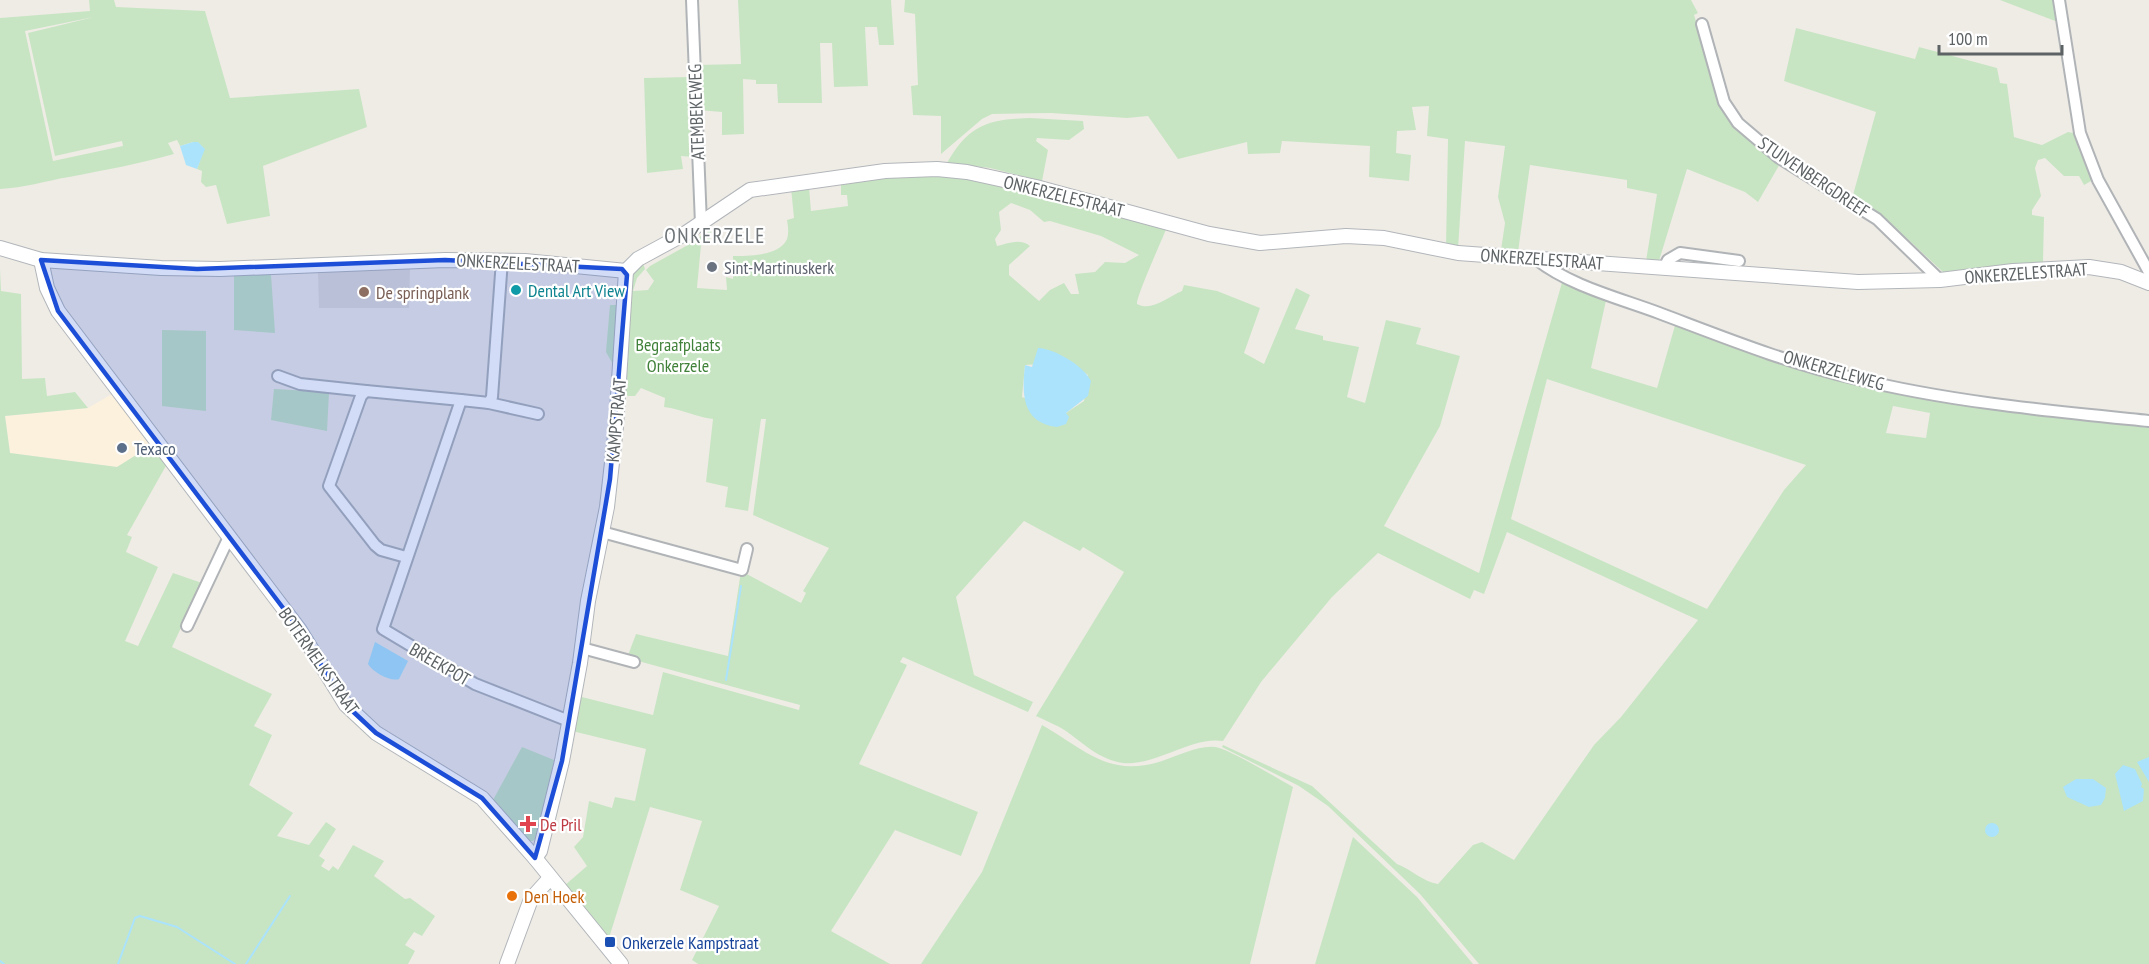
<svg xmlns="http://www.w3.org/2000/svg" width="2149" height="964" font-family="'PT Sans Narrow',sans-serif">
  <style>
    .commercial { fill: #fcf1dd }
    .education { fill: #e2ddd7 }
    .green { fill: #c8e5c3; fill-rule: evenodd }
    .water { fill: #aae3fb }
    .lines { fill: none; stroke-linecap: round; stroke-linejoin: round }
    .stream { stroke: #aae3fb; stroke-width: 2 }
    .street-casing { stroke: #b1b4b7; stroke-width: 14 }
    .secondary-casing { stroke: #b2b6ba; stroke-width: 16 }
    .street { stroke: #fff; stroke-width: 10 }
    .secondary { stroke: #fff; stroke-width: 14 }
    .marked { fill: #1d4ed8; fill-opacity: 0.2; stroke: #1d4ed8; stroke-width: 4.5; stroke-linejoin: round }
    .worship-dot { fill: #6b7280; stroke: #fff; stroke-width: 2 }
    .culture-dot { fill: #0f9aa8; stroke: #fff; stroke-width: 2 }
    .education-dot { fill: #8d6e63; stroke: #fff; stroke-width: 2 }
    .service-dot { fill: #5c6f8a; stroke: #fff; stroke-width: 2 }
    .health-dot { fill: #e0444e; stroke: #fff; stroke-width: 2 }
    .food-dot { fill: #e8710a; stroke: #fff; stroke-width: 2 }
    .transit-dot { fill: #1a4fb4; stroke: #fff; stroke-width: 2 }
    .labels { text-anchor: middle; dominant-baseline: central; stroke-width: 4.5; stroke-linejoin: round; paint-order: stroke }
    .street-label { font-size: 18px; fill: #5d6265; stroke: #fff }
    .worship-label { font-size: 18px; fill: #5b616d; stroke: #fff; text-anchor: start }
    .culture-label { font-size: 18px; fill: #0d838f; stroke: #fff; text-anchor: start }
    .education-label { font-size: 18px; fill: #785e54; stroke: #fff; text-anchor: start }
    .park-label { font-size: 18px; fill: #408139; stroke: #fff }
    .service-label { font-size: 18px; fill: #4e5e75; stroke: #fff; text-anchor: start }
    .health-label { font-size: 18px; fill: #be3a42; stroke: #fff; text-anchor: start }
    .food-label { font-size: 18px; fill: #c56008; stroke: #fff; text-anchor: start }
    .transit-label { font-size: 18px; fill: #164399; stroke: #fff; text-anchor: start }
    .quarter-label { font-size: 21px; letter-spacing: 1.5px; fill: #6e7477; stroke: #fff }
  </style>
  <rect width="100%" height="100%" fill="#efece6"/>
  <path class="commercial" d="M112,394L152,445L117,467L10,453L5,416L88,408Z"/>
  <path class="education" d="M410,267L409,308H319L318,272Z"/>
  <g class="green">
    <path d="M89,0H114L116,7L205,11L230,98L359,89L367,127L263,166L270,216L227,224L216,185L206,187L201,182L202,171L197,169L202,155L193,142L180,146L177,140L168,143L174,154C139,164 105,170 69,177C45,181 24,188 0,189V18L90,11ZM94,17L28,33L55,156L122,141L123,146L53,161L25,31Z"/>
    <path d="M738,0H891L894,45H879L877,27H865L868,86L834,87L832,43H820L822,103H778L777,84H756V80L743,79L744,134L722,135V112L698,110L697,65L741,64Z"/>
    <path d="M905,0H1691L1698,13L1694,15L1725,111L1781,162L1758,202L1745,192L1687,169L1659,261H1646L1657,194L1627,188V180L1530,165L1518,252L1501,250L1505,223L1498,197L1505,146L1465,141L1458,249L1446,246L1448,139L1427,136L1429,106L1412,107L1416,130L1397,131L1396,153L1411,155L1409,181L1369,177L1370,146L1282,141L1280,153L1248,154L1247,142L1178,159L1148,116L1127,118L1051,113L992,114L982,119L941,154V116L913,115L911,86L918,85L915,14L904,12Z"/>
    <path d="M2000,0H2054L2058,22Z"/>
    <path d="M1796,28L1915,59L1919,47L1997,68L2000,83L2007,84L2014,137L2042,145L2068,132L2074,133L2093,180L2084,185L2079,176H2064L2045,158L2038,160L2035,168L2041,196L2032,210V215L2044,217L2043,263L1943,272L1884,217L1853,195L1876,112L1784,81Z"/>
    <path d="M689,77L693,157L681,156L683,169L647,173L644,78Z"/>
    <path d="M1030,118L1083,121L1084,129L1069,140L1037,138L1036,141L1048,150L1042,181L990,168L947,163C968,125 989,119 1030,118Z"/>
    <path d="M955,171L1167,227C1162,240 1136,297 1137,304C1152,312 1167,297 1182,291L1184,285L1217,291L1260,308L1244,353L1264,364L1296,288L1310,295L1295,329L1323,336V340L1359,347L1347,397L1365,403L1386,320L1421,328L1416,344L1460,356L1440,426L1384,526L1479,573L1563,279L1607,296L1591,368L1657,388L1676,322L1826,373L2149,426V964H1479L1420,894L1328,806L1299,786L1222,747L1223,745L1312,786L1397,864C1411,869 1423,882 1438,884L1473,845L1482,842L1514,860L1594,745L1621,717L1698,620L1507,532L1484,594L1474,590L1470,599L1378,553L1332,597L1261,682L1223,741C1192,736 1156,766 1123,763C1100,760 1084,744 1066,731C1057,725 1046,721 1036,716L1124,572L1083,547L1080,551L1024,521L956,597L974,675L1033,702L1028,712L903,657L900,662L907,665L859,764L978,812L961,856L895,830L831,931L890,964H698L692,960L719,906L680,890L702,821L650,807L608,941L564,886L587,866L574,847L583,837L589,801L612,808L615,797L635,801L646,749L572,731L578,696L653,715L663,672L799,710L800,705L627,658L636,634L728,656L741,571L801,603L806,593L803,591L829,548L753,515L766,419H761L748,511L725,507L728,487L706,482L713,419C695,417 682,409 664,407L665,398L641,388L635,396H628L622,392L614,366L606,352L610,305H620L622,272L643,263L645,269L637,278L633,291L648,290L654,281L646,270L650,266L695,241L709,229H712L709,245H701L697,288L727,290L726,277L733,279V256C748,256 780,256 787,239C789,233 788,226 787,220L794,218L791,188L809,187L811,211L848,206L847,195H841V181ZM1011,203L1030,210L1044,222L1050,221L1101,236L1139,255L1125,263L1105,262L1095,272L1075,274L1079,294H1071L1064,283L1050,290L1039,301L1009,275V265L1030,246C1021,238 1008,243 997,246L995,239L1001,230L999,212ZM1070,362L1088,375L1084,401L1066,413L1022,397L1025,365ZM1547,379L1806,465L1784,490L1707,609L1511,519ZM1893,406L1930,413L1926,438L1886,433Z"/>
    <path d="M0,269L1,291L21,294L22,379L45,378L47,396L75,392L88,408L5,416L10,453L117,467L152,445L167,464L127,535L132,537L126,552L158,567L125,641L138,646L173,573L202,583L172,647L272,694L254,726L272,735L249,785L293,813L277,836L309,845L326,822L336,829L319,856L325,860L321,866L329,871L333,866L338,870L353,845L384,861L374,876L405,899L410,898L435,916L422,936L414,932L405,945L415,951L408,964H0Z"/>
    <path d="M234,275H271L275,333L234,330Z"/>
    <path d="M162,330L206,331V411L162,406Z"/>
    <path d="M274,389L329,392L327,431L271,420Z"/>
    <path d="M1042,725C1086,750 1108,778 1162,761C1177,756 1199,745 1215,747C1228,748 1278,779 1293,787L1250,964H921L982,872Z"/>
    <path d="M522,747L554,760L538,836L533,841H529L493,800Z"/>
    <path d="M1353,837L1417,897L1473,964H1315Z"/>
  </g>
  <g class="water">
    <path d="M193,142H198L205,149L197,169L186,165L180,146Z"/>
    <path d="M1038,348C1055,349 1083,365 1091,381L1088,396L1066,413L1069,417L1066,424L1057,427C1021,423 1022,392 1025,365L1032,367Z"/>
    <path d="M375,642L408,661L399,679C390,682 373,672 368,664Z"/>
    <path d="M2149,757V782L2137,762Z"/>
    <path d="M2123,765L2135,769L2142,784L2141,787L2144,789L2143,801L2124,811L2115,774Z"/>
    <path d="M2076,779H2093L2106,788L2105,798L2101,805L2089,807L2067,797L2063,787Z"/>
    <circle cx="1992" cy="830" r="7"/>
  </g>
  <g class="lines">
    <g class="stream">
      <path d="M726,680L741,586"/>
      <path d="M0,961L4,964"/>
      <path d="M118,964L135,918L140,916L177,927L235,964"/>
      <path d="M246,964L290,896"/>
    </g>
    <defs>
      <g id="street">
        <path d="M692,0L701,224"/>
        <path d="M2059,0L2080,133L2098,180L2149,272"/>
        <path d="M1702,24L1724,102L1738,123L1778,157L1877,219L1940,280"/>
        <path d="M1536,259C1570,286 1619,298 1659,313C1723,337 1787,363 1853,378C1950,402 2050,411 2149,421"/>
        <path d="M502,260L492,397L489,403L461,400L383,629L475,684L569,721"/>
        <path d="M1664,268L1668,260L1680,253L1739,261"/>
        <path d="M278,376L300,384L366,391"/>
        <path d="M489,403L538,414"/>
        <path d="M602,532L742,570L747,549"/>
        <path d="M406,557L381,550L375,545L329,486L361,396L366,391L461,400"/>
        <path d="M187,626L229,537"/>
        <path d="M582,648L634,662"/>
      </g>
      <g id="secondary">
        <path d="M0,248L41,260L161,268L220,269L445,260L525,261L626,271"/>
        <path d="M41,260L47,288L58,311L299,629L346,705L376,733L482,798L535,858L621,964"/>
        <path d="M626,271L638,259L686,233L750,190L885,171L937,169L967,172L1036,187L1209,234L1260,243L1346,236L1384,238L1458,253L1858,282L1940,280L2013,271L2089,267L2121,272L2149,283"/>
        <path d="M535,858L540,851L562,761L580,663L588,601L607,507L616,427L626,271"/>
        <path d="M507,964L531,899L550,878"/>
      </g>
    </defs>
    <use href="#street" class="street-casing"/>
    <use href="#secondary" class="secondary-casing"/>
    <use href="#street" class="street"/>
    <use href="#secondary" class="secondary"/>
  </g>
  <path class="marked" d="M41,260L197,269L445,260L622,269L627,275L610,479L562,761L535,858L482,798L376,733L346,705L299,629L58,311Z"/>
  <circle class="worship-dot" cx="712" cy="267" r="6"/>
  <circle class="culture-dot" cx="516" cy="290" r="6"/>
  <circle class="education-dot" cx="364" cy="292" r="6"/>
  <circle class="service-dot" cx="122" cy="448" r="6"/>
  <path class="health-dot" d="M525 815h6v6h6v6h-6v6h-6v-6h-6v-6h6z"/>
  <circle class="food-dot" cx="512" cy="896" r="6"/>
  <rect class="transit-dot" x="604" y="936" width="12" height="12" rx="3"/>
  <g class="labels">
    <g class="street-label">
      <text transform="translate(696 112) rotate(-92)">ATEMBEKEWEG</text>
      <text transform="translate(1814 177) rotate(34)">STUIVENBERGDREEF</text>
      <text transform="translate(1064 196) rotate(14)">ONKERZELESTRAAT</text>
      <text transform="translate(1542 259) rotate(4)">ONKERZELESTRAAT</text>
      <text transform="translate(518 263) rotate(3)">ONKERZELESTRAAT</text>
      <text transform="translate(2026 273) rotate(-4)">ONKERZELESTRAAT</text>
      <text transform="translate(1834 370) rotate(16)">ONKERZELEWEG</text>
      <text transform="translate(616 420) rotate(-85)">KAMPSTRAAT</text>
      <text transform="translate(319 661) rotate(55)">BOTERMELKSTRAAT</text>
      <text transform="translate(440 664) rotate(30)">BREEKPOT</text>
    </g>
    <g class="worship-label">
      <text x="724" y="267">Sint-Martinuskerk</text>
    </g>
    <g class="culture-label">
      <text x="528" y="290">Dental Art View</text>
    </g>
    <g class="education-label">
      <text x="376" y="292">De springplank</text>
    </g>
    <g class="park-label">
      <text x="678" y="344">Begraafplaats<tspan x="678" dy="21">Onkerzele</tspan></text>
    </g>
    <g class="service-label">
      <text x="134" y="448">Texaco</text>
    </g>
    <g class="health-label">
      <text x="540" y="824">De Pril</text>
    </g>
    <g class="food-label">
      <text x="524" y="896">Den Hoek</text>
    </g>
    <g class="transit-label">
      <text x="622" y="942">Onkerzele Kampstraat</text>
    </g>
    <g class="quarter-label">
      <text x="715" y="235">ONKERZELE</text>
    </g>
  </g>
  <path d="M1939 45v9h123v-9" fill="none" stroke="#5d6265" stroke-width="3"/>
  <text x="1948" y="45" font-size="18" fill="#5d6265" stroke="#ffffff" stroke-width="4.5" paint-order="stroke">100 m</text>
</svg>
